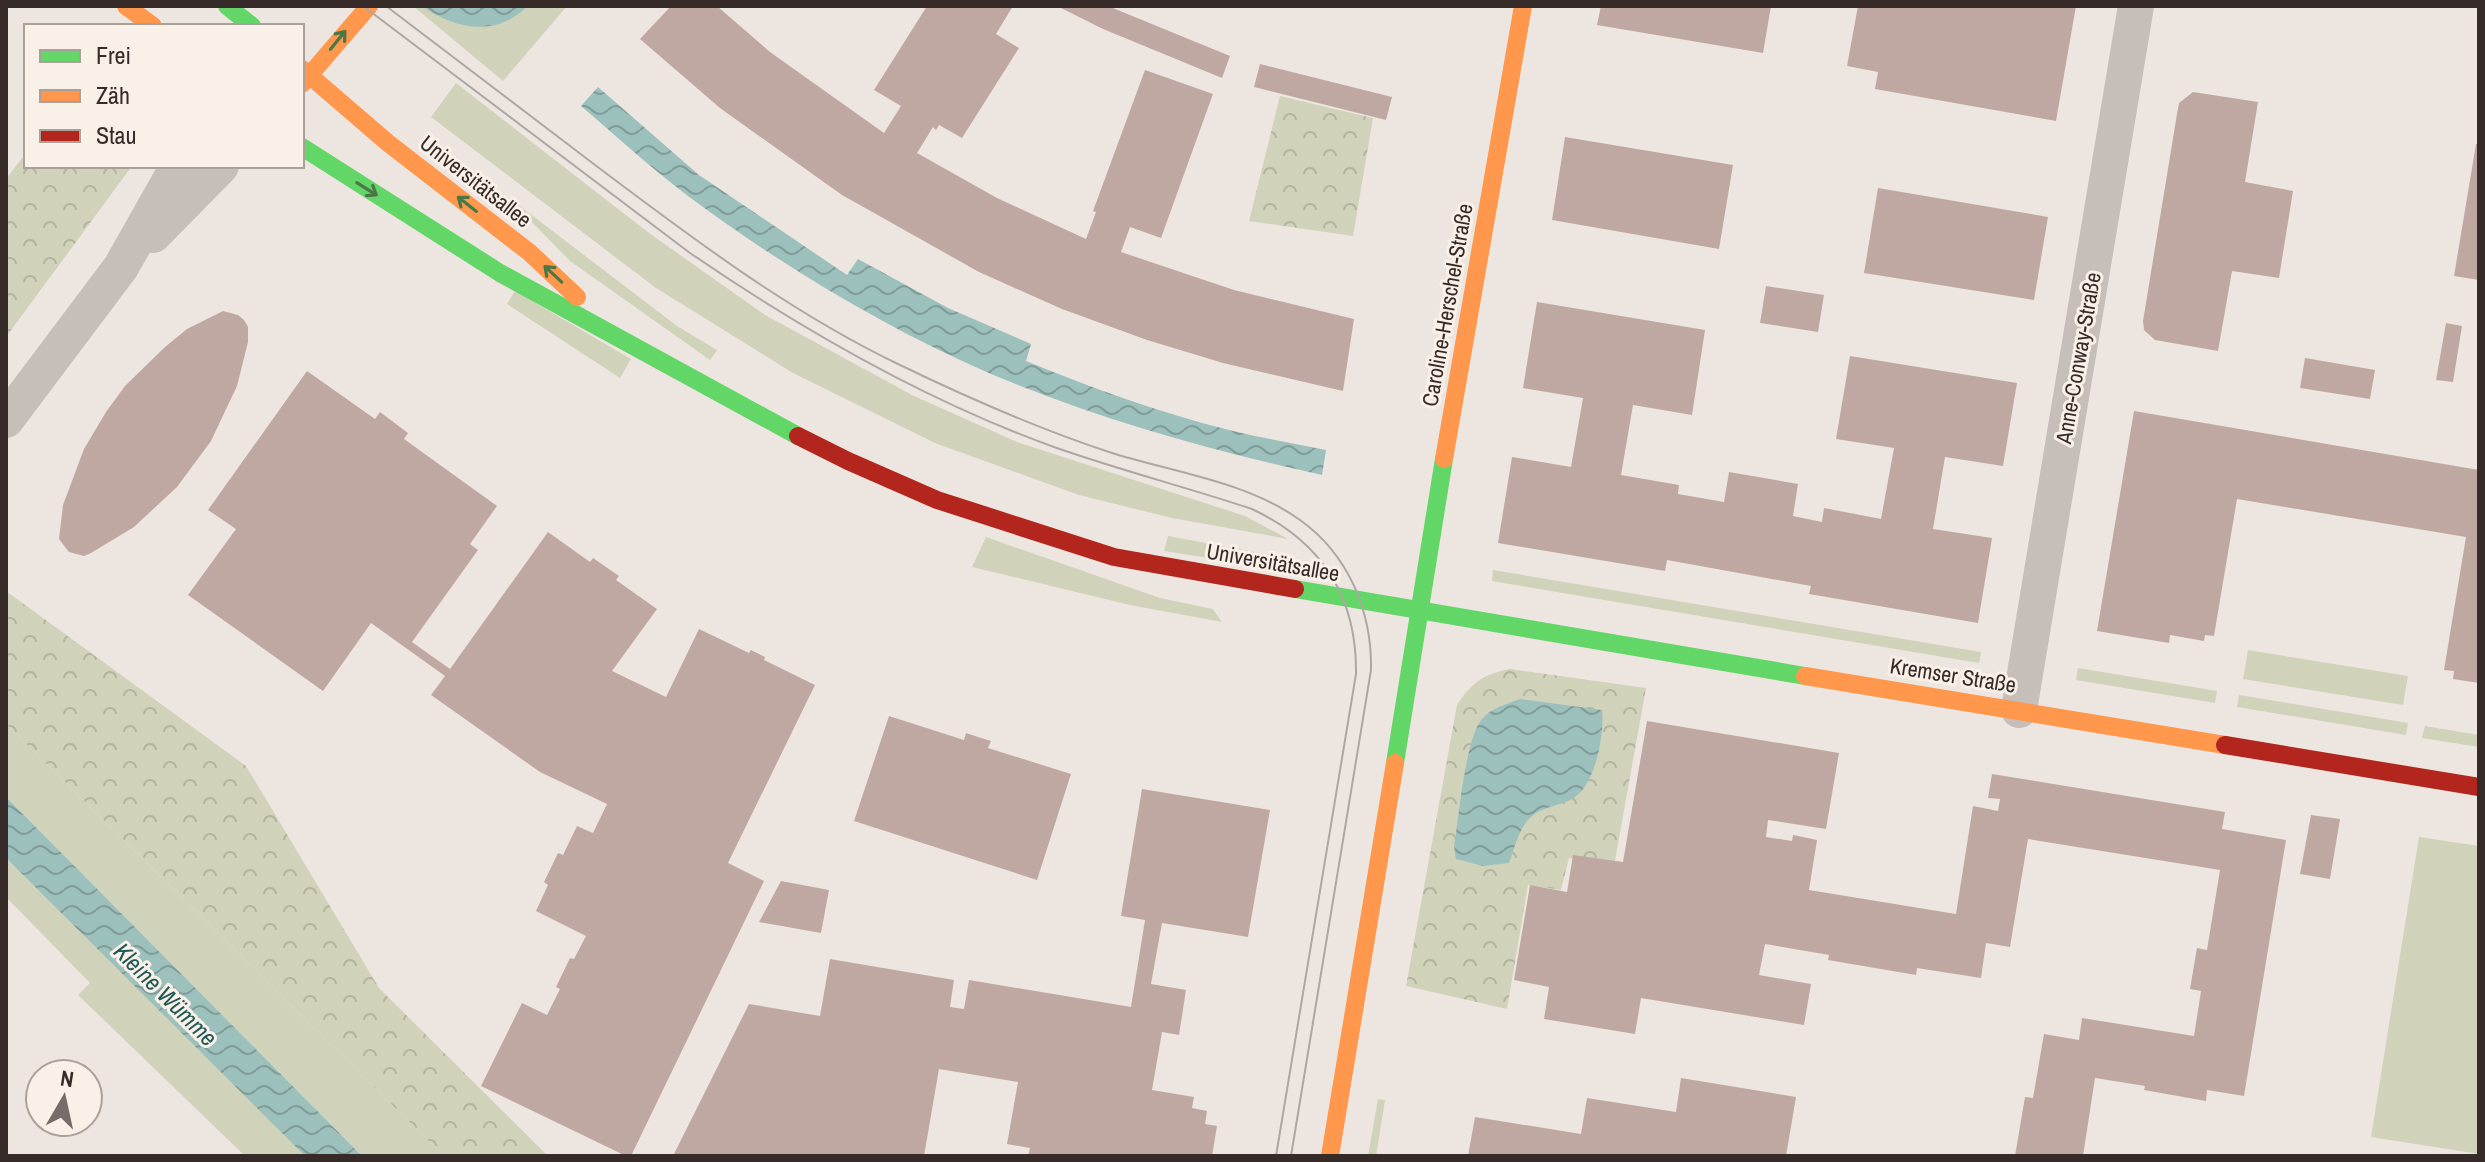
<svg xmlns="http://www.w3.org/2000/svg" width="2485" height="1162" font-family="'Archivo Narrow',sans-serif">
  <style>
    .grass { fill: #d0d2ba }
    .forest { fill: url(#forest-crowns) }
    .water { fill: url(#water-waves) }
    .building { fill: #c0a8a2 }
    .lines { fill: none; stroke-linecap: round; stroke-linejoin: round }
    .street { stroke: #c6beb9; stroke-width: 36 }
    .fast { stroke: #63d668; stroke-width: 18 }
    .slow { stroke: #ff974d; stroke-width: 18 }
    .jam { stroke: #b3261e; stroke-width: 18 }
    .tram { stroke: #ada7a4; stroke-width: 2 }
    .oneway { stroke: #4a7845 }
    .labels { text-anchor: middle; dominant-baseline: central; stroke-width: 6; stroke-linejoin: round; paint-order: stroke }
    .street-label { font-size: 22px; fill: #362b28; stroke: #f9f0e7 }
    .water-label { font-size: 24px; font-style: italic; fill: #1d5856; stroke: #f9f0e7 }
  </style>
  <defs>
    <pattern id="forest-crowns" width="20" height="18" patternUnits="userSpaceOnUse" patternTransform="scale(2)"><rect width="20" height="18" fill="#d0d2ba"/><path d="M2 6a3 3 0 1 1 6 0M12 15a3 3 0 1 1 6 0" fill="none" stroke="#b3b4a0"/></pattern>
    <pattern id="water-waves" width="16" height="10" patternUnits="userSpaceOnUse" patternTransform="scale(2)"><rect width="16" height="10" fill="#9cc0bc"/><path d="M0 5q4-4 8 0t8 0" fill="none" stroke="#809c99"/></pattern>
  </defs>
  <rect width="100%" height="100%" fill="#ede6e0"/>
  <g class="grass">
    <path d="M413,6H567L503,81Z"/>
    <path d="M456,83L649,233L765,315L914,396L1017,442L1245,516L1288,539L1172,518L1079,495L935,443L793,373L656,288L431,117Z"/>
    <path d="M508,197L677,326L717,350L710,360L570,261L527,217L505,200Z"/>
    <path d="M515,291L631,359L620,378L507,304Z"/>
    <path d="M1168,536L1281,557L1279,569L1164,551Z"/>
    <path d="M986,537L1160,598L1213,609L1222,622L1130,605L972,567Z"/>
    <path d="M1493,570L1981,652L1979,663L1492,581Z"/>
    <path d="M2248,650L2408,676L2403,705L2243,679Z"/>
    <path d="M2078,668L2217,691L2215,703L2076,680Z"/>
    <path d="M2239,695L2408,723L2406,735L2237,707Z"/>
    <path d="M6,724L444,1156H362L6,797Z"/>
    <path d="M2425,726L2479,735V747L2422,738Z"/>
    <path d="M2419,837L2479,846V1154L2371,1137Z"/>
    <path d="M6,858L305,1156H245L78,995L90,983L6,897Z"/>
    <path d="M1378,1099L1385,1100L1376,1156H1368Z"/>
  </g>
  <g class="forest">
    <path d="M1280,96L1373,118L1353,236L1249,221Z"/>
    <path d="M26,153V166H132L6,337V179Z"/>
    <path d="M6,591L246,766L379,988L548,1156H444L6,724Z"/>
    <path d="M1510,669L1646,688L1614,866L1569,858L1561,890L1528,885L1507,1009L1406,986L1457,705C1472,682 1484,674 1510,669Z"/>
  </g>
  <g class="water">
    <path d="M422,6H527C497,38 454,29 422,6Z"/>
    <path d="M598,87L699,175L847,275L858,259L948,308L1031,344L1026,361C1092,388 1160,413 1229,430C1261,438 1294,443 1326,450L1322,475C1209,450 1098,419 991,374C887,329 779,264 688,196C651,168 616,136 581,106Z"/>
    <path d="M1520,699L1602,710C1605,733 1595,784 1575,797C1561,807 1543,805 1530,818C1519,828 1514,849 1509,863L1483,866L1456,859L1454,847C1459,818 1465,739 1482,719C1491,708 1507,704 1520,699Z"/>
    <path d="M6,797L362,1156H305L6,858Z"/>
  </g>
  <g class="building">
    <path d="M671,6H717L770,52L884,133L901,106L874,90L927,6H1013L996,34L1019,48L962,138L939,125L936,130L933,127L917,153L997,198L1086,239L1096,212L1093,211L1145,70L1213,94L1161,238L1130,227L1121,252L1234,290L1354,319L1343,391L1223,363L1147,340L1062,309L979,272L842,195L720,108L640,39Z"/>
    <path d="M1057,6H1108L1230,56L1222,78L1103,29Z"/>
    <path d="M1601,6H1771L1763,53L1597,25Z"/>
    <path d="M1858,6H2076L2056,121L1875,89L1878,72L1847,66Z"/>
    <path d="M1260,64L1392,97L1386,120L1254,87Z"/>
    <path d="M2193,92L2258,102L2245,182L2293,191L2279,278L2232,271L2218,351L2155,340L2144,330L2143,321L2177,114L2179,103Z"/>
    <path d="M1565,137L1733,165L1719,249L1552,220Z"/>
    <path d="M2476,144H2479V280L2454,276Z"/>
    <path d="M1878,188L2048,217L2034,300L1864,273Z"/>
    <path d="M1766,286L1824,295L1818,332L1760,323Z"/>
    <path d="M1537,302L1705,330L1692,415L1633,405L1621,475L1679,485L1678,494L1724,502L1729,472L1798,484L1793,516L1822,522L1824,508L1881,519L1894,448L1836,439L1850,356L2017,383L2003,466L1945,457L1933,529L1992,538L1978,623L1809,594L1811,586L1667,560L1665,571L1498,543L1512,457L1571,467L1583,398L1523,388Z"/>
    <path d="M223,311L238,315L244,320L248,327V342L237,386L211,441L177,487L134,527L91,553L84,556L69,552L59,539L63,505L84,449L106,412L125,386L165,347L187,329Z"/>
    <path d="M2446,323L2462,326L2453,382L2436,380Z"/>
    <path d="M2305,358L2375,370L2370,399L2300,388Z"/>
    <path d="M307,371L375,419L380,412L408,433L404,439L497,506L470,544L478,550L412,642L450,669L548,532L590,562L593,558L619,576L616,580L657,609L612,671L666,697L699,629L749,653L751,650L765,657L764,660L815,685L728,863L764,881L631,1156H626L481,1086L522,1003L547,1015L560,989L556,987L570,958L574,959L586,936L536,911L548,885L544,882L558,853L563,855L577,826L593,833L607,804L540,772L431,695L445,676L371,623L323,691L188,595L236,529L208,510Z"/>
    <path d="M2134,411L2479,470V683L2453,679L2454,671L2444,670L2466,537L2237,499L2214,636L2205,635L2204,641L2170,635L2169,643L2097,631Z"/>
    <path d="M889,716L964,740L966,733L978,737L991,741L988,748L1071,774L1037,880L854,821Z"/>
    <path d="M1647,721L1839,753L1826,829L1768,820L1766,837L1792,841L1793,835L1817,840L1809,890L1956,914L1973,806L1998,811L2000,799L1988,798L1992,774L2225,812L2222,829L2286,840L2244,1096L2207,1090L2206,1101L2144,1090L2145,1086L2095,1078L2083,1156H2015L2025,1097L2033,1098L2044,1034L2079,1040L2082,1018L2194,1036L2201,991L2190,989L2197,948L2207,950L2220,870L2028,839L2010,947L1986,943L1981,978L1917,968L1916,975L1828,960L1829,955L1765,944L1759,975L1811,984L1804,1025L1641,998L1635,1034L1544,1019L1549,987L1514,980L1530,885L1567,892L1573,855L1623,862Z"/>
    <path d="M1142,789L1270,810L1248,937L1162,923L1151,984L1186,990L1179,1035L1162,1032L1152,1090L1194,1097L1192,1108L1207,1111L1205,1124L1217,1126L1212,1156H1028L1030,1148L1007,1144L1018,1082L939,1069L924,1156H673L749,1004L820,1016L830,959L954,980L950,1007L964,1009L969,980L1131,1007L1145,920L1121,916Z"/>
    <path d="M2311,815L2340,819L2330,879L2300,874Z"/>
    <path d="M781,881L829,890L821,933L759,922Z"/>
    <path d="M1681,1078L1796,1097L1786,1156H1468L1475,1117L1581,1134L1587,1098L1676,1112Z"/>
  </g>
  <g class="lines">
    <g class="street">
      <path d="M153,235L221,166"/>
      <path d="M6,420L121,267L178,166"/>
      <path d="M2019,710L2136,6"/>
    </g>
    <g class="fast">
      <path d="M227,6L252,26"/>
      <path d="M302,147L500,273L798,436"/>
      <path d="M1295,589L1805,676"/>
      <path d="M1395,763L1444,459"/>
    </g>
    <g class="slow">
      <path d="M126,6L153,26"/>
      <path d="M302,69L388,143L529,252L577,297"/>
      <path d="M302,84L369,6"/>
      <path d="M1444,459L1523,6"/>
      <path d="M1805,676L2225,745"/>
      <path d="M1330,1156L1395,763"/>
    </g>
    <g class="jam">
      <path d="M798,436L848,461L937,500L1114,557L1295,589"/>
      <path d="M2225,745L2479,787"/>
    </g>
    <g class="tram">
      <path d="M363,6L690,253C804,331 924,400 1054,447C1119,470 1186,487 1252,509C1322,542 1357,596 1356,674L1276,1156"/>
      <path d="M386,6C459,61 531,116 603,171C696,241 792,313 898,364C966,397 1036,428 1109,452C1171,472 1246,481 1300,520C1349,555 1372,612 1371,670L1291,1156"/>
    </g>
  </g>
  <defs><path id="oneway-shaft" d="M-6 0H5M1.5-3L5.5 0L1.5 3" fill="none" stroke-width="1.6" stroke-linecap="round" stroke-linejoin="round" transform="scale(2)"/></defs>
  <g class="oneway">
    <use href="#oneway-shaft" transform="translate(338 40) rotate(-51)"/>
    <use href="#oneway-shaft" transform="translate(367 189) rotate(32)"/>
    <use href="#oneway-shaft" transform="translate(467 204) rotate(-142)"/>
    <use href="#oneway-shaft" transform="translate(553 274) rotate(-137)"/>
  </g>
  <g class="labels">
    <g class="street-label">
      <text transform="translate(476 181) rotate(38)">Universitätsallee</text>
      <text transform="translate(1447 305) rotate(-80)">Caroline-Herschel-Straße</text>
      <text transform="translate(2078 358) rotate(-80)">Anne-Conway-Straße</text>
      <text transform="translate(1273 562) rotate(10)">Universitätsallee</text>
      <text transform="translate(1953 675) rotate(9)">Kremser Straße</text>
    </g>
    <g class="water-label">
      <text transform="translate(166 994) rotate(45)">Kleine Wümme</text>
    </g>
  </g>
  <rect width="2485" height="1162" fill="none" stroke="#362b28" stroke-width="16"/>
  <rect x="24" y="24" width="280" height="144" fill="#f9f0e7" stroke="#aba19b" stroke-width="2"/>
  <rect x="40" y="50" width="40" height="12" fill="#63d668" stroke="#aba19b" stroke-width="2"/>
  <text x="96" y="64" font-size="24" fill="#362b28">Frei</text>
  <rect x="40" y="90" width="40" height="12" fill="#ff974d" stroke="#aba19b" stroke-width="2"/>
  <text x="96" y="104" font-size="24" fill="#362b28">Zäh</text>
  <rect x="40" y="130" width="40" height="12" fill="#b3261e" stroke="#aba19b" stroke-width="2"/>
  <text x="96" y="144" font-size="24" fill="#362b28">Stau</text>
  <g transform="translate(64 1098) rotate(9)"><circle r="38" fill="#f9f0e7" stroke="#aba19b" stroke-width="2"/>
  <path d="M0-6L14 30L0 20L-14 30Z" fill="#766c68"/>
  <text y="-12" font-size="22" font-weight="bold" text-anchor="middle" fill="#362b28">N</text>
  </g>
</svg>
